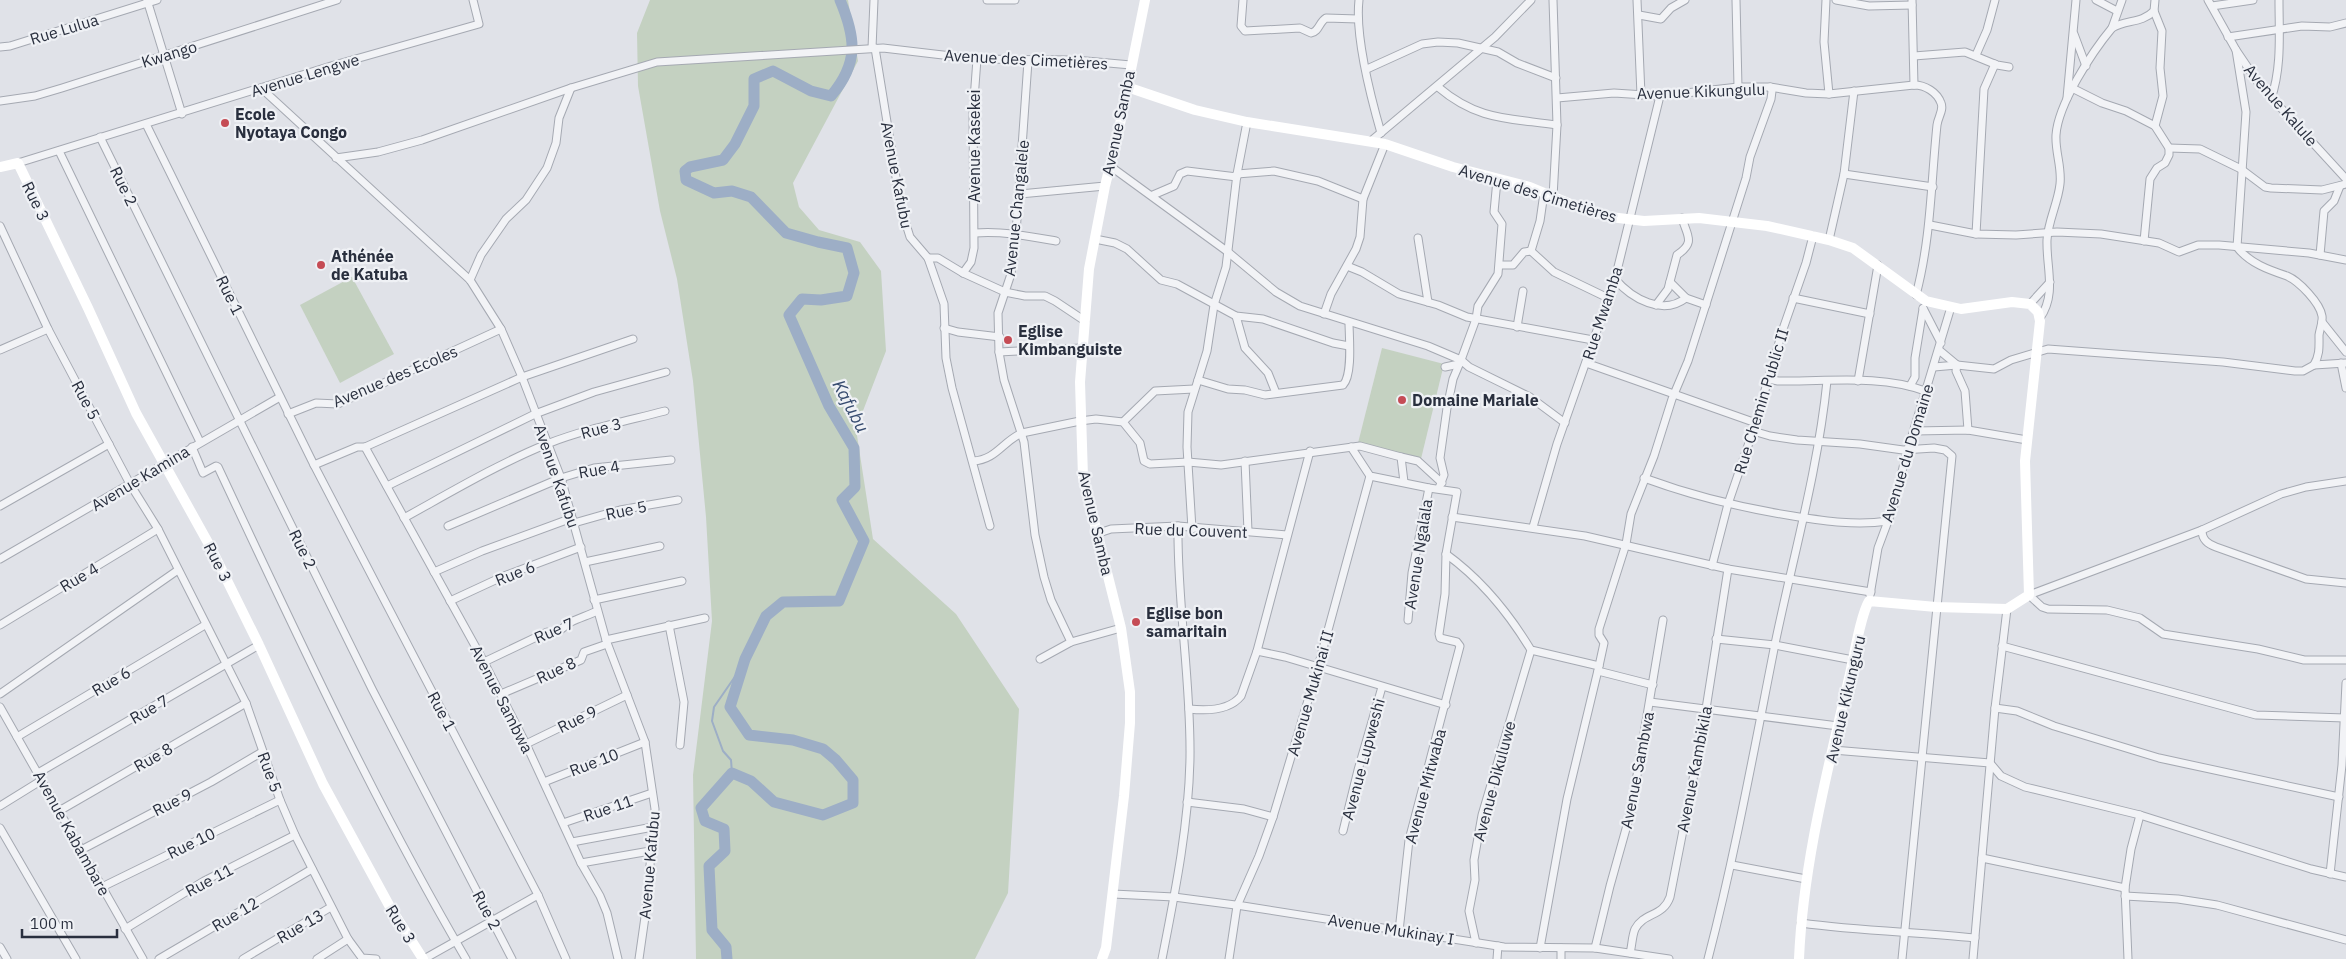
<svg xmlns="http://www.w3.org/2000/svg" width="2346" height="959" font-family="'IBM Plex Sans',sans-serif">
  <style>
    .green { fill: #c4d1c1 }
    .lines { fill: none; stroke-linecap: round; stroke-linejoin: round }
    .stream { stroke: #9daec6; stroke-width: 2 }
    .river { stroke: #9daec6; stroke-width: 11 }
    .street-casing { stroke: #a5a9b2; stroke-width: 9 }
    .street { stroke: #f2f3f6; stroke-width: 7 }
    .secondary { stroke: #fff; stroke-width: 10 }
    .poi-dot { fill: #c54c55; stroke: #eff1f5; stroke-width: 2 }
    .labels { text-anchor: middle; dominant-baseline: central; stroke-width: 4.5; stroke-linejoin: round; paint-order: stroke }
    .street-label { font-size: 16px; fill: #292f3e; stroke: #eff1f5 }
    .poi-label { font-size: 16px; font-weight: bold; fill: #292f3e; stroke: #eff1f5; text-anchor: start }
    .water-label { font-size: 18px; font-style: italic; fill: #364b6f; stroke: #eff1f5 }
  </style>
  <rect width="100%" height="100%" fill="#e0e2e8"/>
  <g class="green">
    <path d="M650,0H848L858,61L793,183L799,207L819,230L860,242L881,271L886,351L856,429L873,539L956,614L1019,709L1008,893L975,959H696L693,775L712,621L706,517L693,381L677,279L660,211L638,86L637,33Z"/>
    <path d="M352,277L394,354L340,383L300,305Z"/>
    <path d="M1382,348L1444,364L1420,463L1357,447Z"/>
  </g>
  <g class="lines">
    <path class="stream" d="M732,773L731,760L723,751L712,721L714,707L743,665"/>
    <path class="river" d="M727,959L726,947L712,930L709,866L725,851L724,829L705,821L701,808L732,773L751,781L774,802L823,815L853,803V780L836,760L823,749L793,740L749,735L730,707L745,659L766,616L783,602L839,601L864,541L842,500L855,487L854,448L829,406L789,315L802,299L821,300L847,296L854,273L847,248L818,242L786,233L751,197L732,191L714,193L686,180L685,171L690,167L723,160L735,144L754,106V79L773,71L811,91L831,96C859,63 856,38 840,0"/>
    <defs>
      <g id="street">
        <path d="M147,0L182,114"/>
        <path d="M987,0H1015"/>
        <path d="M1243,0L1241,26L1245,31L1300,28L1311,33C1319,32 1319,22 1326,18L1358,19"/>
        <path d="M1359,0C1355,35 1371,98 1381,133"/>
        <path d="M1553,0L1557,125L1553,197"/>
        <path d="M1637,0L1641,95"/>
        <path d="M1736,0L1738,87"/>
        <path d="M1826,0L1824,42L1829,94"/>
        <path d="M1836,0L1869,6L1912,5"/>
        <path d="M1912,0L1914,85"/>
        <path d="M2096,0L2117,11"/>
        <path d="M2155,0L2154,11L2162,31L2160,68L2163,96L2155,126"/>
        <path d="M2208,0L2236,50L2259,84L2346,179"/>
        <path d="M2212,6L2253,0"/>
        <path d="M1639,15L1661,19L1671,8L1685,0"/>
        <path d="M2112,28L2122,0"/>
        <path d="M2074,34L2086,66"/>
        <path d="M2228,37L2302,26L2330,27L2346,23"/>
        <path d="M0,47L10,46L157,0"/>
        <path d="M872,48L874,0"/>
        <path d="M875,48L901,208L910,237L928,258L944,304L946,358L952,388L990,526"/>
        <path d="M1976,55L1987,30L1995,0"/>
        <path d="M1914,56L1965,52L1997,65L2009,67"/>
        <path d="M1028,61L1016,233L1011,274L998,313L999,352L1004,380L1024,442L1035,535L1044,577L1051,600L1071,642"/>
        <path d="M1367,69L1422,44L1438,42L1458,43L1498,52L1517,63L1556,78"/>
        <path d="M1438,87C1478,121 1509,118 1557,125"/>
        <path d="M261,88L470,280L501,329L522,377L561,478L606,640L645,742L655,809L646,910L639,959"/>
        <path d="M2074,89L2102,103L2126,111L2155,126L2169,148V155L2165,163L2157,168L2150,179L2144,241"/>
        <path d="M1557,98L1614,93L1660,96L1738,87H1770L1806,93L1829,94L1914,85C1925,85 1937,92 1941,103C1944,110 1938,117 1937,125C1931,182 1931,239 1916,295"/>
        <path d="M2067,98L2076,0"/>
        <path d="M2271,99C2282,67 2279,33 2279,0"/>
        <path d="M0,101L35,96L62,88L337,0"/>
        <path d="M146,124L314,465L538,895L566,959"/>
        <path d="M100,137L372,689L512,959"/>
        <path d="M1371,141L1495,37L1531,0"/>
        <path d="M2169,148L2200,149L2241,169L2265,187L2271,188L2322,190L2346,184"/>
        <path d="M59,151L200,442"/>
        <path d="M336,158L378,152L422,140L571,88L657,62L883,48L977,59L1075,60L1131,65"/>
        <path d="M18,163L331,66L479,24L473,0"/>
        <path d="M1110,166L1228,252L1276,292L1300,306L1428,346L1461,360L1476,319L1478,306L1498,274L1502,224L1494,212L1497,180"/>
        <path d="M1237,174L1274,171L1318,181L1363,199"/>
        <path d="M1844,174L1933,187"/>
        <path d="M1020,194L1105,186"/>
        <path d="M1153,195L1174,186L1180,174L1187,171L1237,177"/>
        <path d="M1930,225L1976,234L2016,235L2057,232L2101,234L2159,243L2179,252L2198,245H2219L2309,253L2346,260"/>
        <path d="M0,226L48,329L130,484L158,529L246,703L280,800L295,835L348,939L362,958L376,959"/>
        <path d="M975,233C1003,231 1028,236 1056,241"/>
        <path d="M1976,234L1984,89L1995,64"/>
        <path d="M1418,238L1428,302"/>
        <path d="M1095,239L1115,243L1127,249L1161,280L1177,284L1236,316L1263,319L1333,343L1349,346"/>
        <path d="M1829,240L1844,174L1854,91"/>
        <path d="M1531,251L1540,221L1544,193"/>
        <path d="M2320,255L2324,211L2334,201L2340,186"/>
        <path d="M928,258H938L963,273L1005,292L1025,296H1045L1055,301L1085,321"/>
        <path d="M1500,265H1513L1524,252L1531,251L1554,272L1608,298"/>
        <path d="M1347,266L1362,272L1399,294L1438,305L1467,317L1593,340"/>
        <path d="M963,273L971,262L974,248L973,113L977,59"/>
        <path d="M1615,279C1632,299 1663,316 1686,298"/>
        <path d="M470,280L481,255L506,219L526,200L547,168L556,143L559,118L571,88"/>
        <path d="M1670,282L1686,298L1706,305"/>
        <path d="M1793,298L1870,314"/>
        <path d="M2030,304L2050,282"/>
        <path d="M1656,305L1668,289L1677,255C1696,242 1687,236 1682,218"/>
        <path d="M1923,308L1941,343"/>
        <path d="M1324,314L1331,294L1356,249L1360,237L1363,199L1385,144"/>
        <path d="M1236,316L1245,348L1268,373L1276,393"/>
        <path d="M2040,318C2057,294 2046,267 2047,240C2048,221 2058,203 2060,184C2062,167 2055,152 2056,135C2058,104 2092,52 2112,28C2126,19 2141,24 2154,11"/>
        <path d="M2322,322L2346,352"/>
        <path d="M1517,327L1523,291"/>
        <path d="M944,328L958,332L1000,337"/>
        <path d="M0,350L48,329"/>
        <path d="M1939,350L1957,365"/>
        <path d="M999,352L1081,348"/>
        <path d="M1586,363L1756,423"/>
        <path d="M2341,363L2346,388"/>
        <path d="M1957,365L1956,371L1965,391L1968,430"/>
        <path d="M2314,365L2346,363"/>
        <path d="M1445,367L1459,364"/>
        <path d="M1934,367L1957,365L1994,369L2011,360L2048,349L2223,362L2295,371H2303L2314,365C2320,354 2319,347 2319,335C2320,328 2323,322 2322,316C2320,303 2299,281 2287,276C2269,270 2249,263 2237,247L2246,112L2236,50"/>
        <path d="M1769,379L1778,381C1825,382 1880,374 1925,391"/>
        <path d="M1198,380L1228,389L1245,390L1265,395L1343,385C1353,375 1349,336 1349,322"/>
        <path d="M1858,381L1878,265"/>
        <path d="M1910,386L1915,377V358L1923,309"/>
        <path d="M288,414L316,403L338,404L501,329"/>
        <path d="M1123,422L1155,391L1194,389"/>
        <path d="M1753,431L1770,436L1797,440L1860,444L1903,450L1934,448L1945,450L1952,456L1902,959"/>
        <path d="M1915,431L1968,430L2027,440"/>
        <path d="M192,447L203,473L216,466L218,467C296,633 373,800 466,959"/>
        <path d="M365,447L484,662L526,744L581,863L600,896L607,913L618,959"/>
        <path d="M1351,447L1370,476L1429,488L1457,492L1446,554L1445,594L1439,634L1440,638L1457,642L1460,646L1409,840L1399,931"/>
        <path d="M1401,457L1418,461L1442,483"/>
        <path d="M973,461C996,460 1003,441 1022,433L1080,421L1096,419L1123,422L1140,443L1144,461L1150,464L1188,462L1221,465L1360,446L1401,457L1404,482"/>
        <path d="M1245,461L1248,531"/>
        <path d="M314,465L357,447H365L522,377L633,339"/>
        <path d="M1644,478C1693,496 1742,508 1793,516C1825,521 1856,526 1888,521"/>
        <path d="M2346,481L2306,487L2281,494L2202,530L2029,595L2042,607L2048,609L2107,610L2140,618L2163,634L2258,649L2304,660H2346"/>
        <path d="M387,486L535,414L594,392L666,372"/>
        <path d="M1439,488L1444,475L1440,458L1447,408L1453,379L1461,360L1469,367L1530,397L1565,423"/>
        <path d="M0,506L109,444"/>
        <path d="M1452,517L1585,536L1728,569L1871,592"/>
        <path d="M404,518C451,492 498,464 547,444C585,429 626,421 665,411"/>
        <path d="M574,523L620,510L678,500"/>
        <path d="M448,526L561,478L594,468L671,460"/>
        <path d="M1533,527L1557,444L1615,279L1660,96"/>
        <path d="M1192,529L1187,447L1188,412L1207,351L1214,305L1226,267L1237,174L1247,122"/>
        <path d="M2202,530C2202,540 2208,544 2216,547L2306,579L2346,583"/>
        <path d="M1096,534L1111,529L1178,526L1287,535"/>
        <path d="M1446,554C1482,580 1508,612 1531,650L1599,666L1567,799L1540,948"/>
        <path d="M0,559L280,397"/>
        <path d="M585,562L660,546"/>
        <path d="M1712,566L1728,504L1753,431L1783,329L1806,263L1813,236"/>
        <path d="M434,572L482,551L572,518"/>
        <path d="M1870,595L1878,548L1894,505L1905,459L1951,307"/>
        <path d="M594,600L682,581"/>
        <path d="M450,601L504,576L581,547"/>
        <path d="M1408,620L1412,573L1429,488"/>
        <path d="M0,625L158,529"/>
        <path d="M669,625L684,702L680,745"/>
        <path d="M1716,639L1775,645L1853,660"/>
        <path d="M606,640L705,618"/>
        <path d="M2002,646L2256,715L2345,718"/>
        <path d="M1257,651L1285,657L1446,705"/>
        <path d="M1040,659L1071,642L1121,628"/>
        <path d="M484,662L547,632C559,635 562,627 571,622C579,618 589,615 597,611"/>
        <path d="M1599,666L1604,643L1599,635V629L1626,544L1631,514L1654,456L1672,399L1688,361L1746,178L1750,157L1771,99L1772,91L1770,87"/>
        <path d="M1598,671L1653,685"/>
        <path d="M0,694L178,570"/>
        <path d="M501,694L581,660L584,652L607,644"/>
        <path d="M1650,702L1838,726"/>
        <path d="M0,707L143,959"/>
        <path d="M1995,708L2017,711L2054,726L2159,758L2339,797"/>
        <path d="M1189,709C1207,711 1229,711 1241,696L1257,651L1310,451"/>
        <path d="M17,737L205,625"/>
        <path d="M526,744L627,695"/>
        <path d="M1833,750L1990,763L2001,776L2025,787L2140,815L2311,869L2346,877"/>
        <path d="M38,773L259,645"/>
        <path d="M544,782L645,742"/>
        <path d="M1187,802L1244,809L1273,817"/>
        <path d="M0,806L42,780"/>
        <path d="M59,811L246,703"/>
        <path d="M563,823L652,793"/>
        <path d="M0,828L76,959"/>
        <path d="M1343,831L1358,770L1382,687"/>
        <path d="M572,842L653,827"/>
        <path d="M81,850L211,782L262,752"/>
        <path d="M1982,858L2125,888"/>
        <path d="M581,863L650,851"/>
        <path d="M1732,865L1806,879"/>
        <path d="M2330,874L2342,765L2346,683"/>
        <path d="M102,887L280,800"/>
        <path d="M1113,894L1174,897L1243,906L1504,947L1595,948L1669,959"/>
        <path d="M2125,896L2178,899L2217,905L2346,940"/>
        <path d="M1801,923C1859,931 1917,932 1975,938"/>
        <path d="M125,929L204,881L295,835"/>
        <path d="M1476,943L1469,911L1475,880L1474,860L1482,815L1531,650"/>
        <path d="M0,947L7,959"/>
        <path d="M1595,948L1610,886L1631,811L1663,620"/>
        <path d="M1630,953C1632,946 1632,936 1635,929C1644,912 1663,917 1670,897L1703,728L1728,569"/>
        <path d="M159,959L312,869"/>
        <path d="M243,959L331,907"/>
        <path d="M317,959L348,939"/>
        <path d="M424,959L538,895"/>
        <path d="M1162,959C1175,893 1189,824 1190,757C1191,680 1177,603 1178,526"/>
        <path d="M1229,959L1237,906L1259,856L1273,817L1318,667L1370,476"/>
        <path d="M1497,959L1498,946"/>
        <path d="M1561,959V948"/>
        <path d="M1708,959C1735,855 1754,750 1775,644C1793,557 1818,470 1827,381"/>
        <path d="M1973,959L1995,708L2007,609"/>
        <path d="M2128,959L2125,888L2131,849L2140,815"/>
      </g>
    </defs>
    <use href="#street" class="street-casing"/>
    <use href="#street" class="street"/>
    <g class="secondary">
      <path d="M1127,87L1195,110L1247,122L1385,144L1453,167L1530,187L1571,204L1610,217L1644,221L1699,218L1767,226L1829,240L1853,248L1926,301L1961,309L2012,302L2030,304L2038,312L2040,321L2025,461L2029,595L2007,609L1936,607L1869,601C1860,616 1853,663 1848,682C1827,773 1803,865 1799,959"/>
      <path d="M0,167L18,163L88,308L136,413L211,548L259,645L323,784L390,907L423,959"/>
      <path d="M1102,959L1106,948L1124,796L1130,723V692L1121,628L1083,477L1080,382L1089,269L1105,186L1119,129L1145,0"/>
    </g>
  </g>
  <g class="poi-dot">
    <circle cx="225" cy="123" r="5"/>
    <circle cx="321" cy="265" r="5"/>
    <circle cx="1008" cy="340" r="5"/>
    <circle cx="1402" cy="400" r="5"/>
    <circle cx="1136" cy="622" r="5"/>
  </g>
  <g class="labels">
    <g class="street-label">
      <text transform="translate(64 29) rotate(-17)">Rue Lulua</text>
      <text transform="translate(169 54) rotate(-17)">Kwango</text>
      <text transform="translate(1026 59) rotate(3)">Avenue des Cimetières</text>
      <text transform="translate(305 75) rotate(-17)">Avenue Lengwe</text>
      <text transform="translate(1701 91) rotate(-2)">Avenue Kikungulu</text>
      <text transform="translate(2281 105) rotate(49)">Avenue Kalule</text>
      <text transform="translate(1118 123) rotate(-78)">Avenue Samba</text>
      <text transform="translate(974 146) rotate(-90)">Avenue Kasekei</text>
      <text transform="translate(897 175) rotate(79)">Avenue Kafubu</text>
      <text transform="translate(124 186) rotate(64)">Rue 2</text>
      <text transform="translate(1538 193) rotate(17)">Avenue des Cimetières</text>
      <text transform="translate(36 201) rotate(64)">Rue 3</text>
      <text transform="translate(1016 208) rotate(-84)">Avenue Changalele</text>
      <text transform="translate(230 295) rotate(64)">Rue 1</text>
      <text transform="translate(1602 313) rotate(-72)">Rue Mwamba</text>
      <text transform="translate(395 376) rotate(-23)">Avenue des Ecoles</text>
      <text transform="translate(86 400) rotate(62)">Rue 5</text>
      <text transform="translate(1761 401) rotate(-73)">Rue Chemin Public II</text>
      <text transform="translate(601 428) rotate(-15)">Rue 3</text>
      <text transform="translate(1907 453) rotate(-73)">Avenue du Domaine</text>
      <text transform="translate(599 469) rotate(-10)">Rue 4</text>
      <text transform="translate(557 476) rotate(71)">Avenue Kafubu</text>
      <text transform="translate(140 478) rotate(-31)">Avenue Kamina</text>
      <text transform="translate(626 510) rotate(-12)">Rue 5</text>
      <text transform="translate(1096 523) rotate(77)">Avenue Samba</text>
      <text transform="translate(1191 530) rotate(2)">Rue du Couvent</text>
      <text transform="translate(303 549) rotate(64)">Rue 2</text>
      <text transform="translate(1418 554) rotate(-81)">Avenue Ngalala</text>
      <text transform="translate(218 562) rotate(63)">Rue 3</text>
      <text transform="translate(515 573) rotate(-22)">Rue 6</text>
      <text transform="translate(79 577) rotate(-31)">Rue 4</text>
      <text transform="translate(554 630) rotate(-23)">Rue 7</text>
      <text transform="translate(556 670) rotate(-25)">Rue 8</text>
      <text transform="translate(111 681) rotate(-31)">Rue 6</text>
      <text transform="translate(1310 693) rotate(-74)">Avenue Mukinai II</text>
      <text transform="translate(502 699) rotate(63)">Avenue Sambwa</text>
      <text transform="translate(1845 699) rotate(-77)">Avenue Kikunguru</text>
      <text transform="translate(149 709) rotate(-30)">Rue 7</text>
      <text transform="translate(442 711) rotate(62)">Rue 1</text>
      <text transform="translate(577 719) rotate(-26)">Rue 9</text>
      <text transform="translate(153 757) rotate(-30)">Rue 8</text>
      <text transform="translate(1363 759) rotate(-75)">Avenue Lupweshi</text>
      <text transform="translate(594 762) rotate(-21)">Rue 10</text>
      <text transform="translate(1694 769) rotate(-79)">Avenue Kambikila</text>
      <text transform="translate(1637 770) rotate(-79)">Avenue Sambwa</text>
      <text transform="translate(270 772) rotate(70)">Rue 5</text>
      <text transform="translate(1494 781) rotate(-75)">Avenue Dikuluwe</text>
      <text transform="translate(1425 786) rotate(-75)">Avenue Mitwaba</text>
      <text transform="translate(172 802) rotate(-27)">Rue 9</text>
      <text transform="translate(608 808) rotate(-19)">Rue 11</text>
      <text transform="translate(72 833) rotate(61)">Avenue Kabambare</text>
      <text transform="translate(191 843) rotate(-26)">Rue 10</text>
      <text transform="translate(649 865) rotate(-85)">Avenue Kafubu</text>
      <text transform="translate(209 880) rotate(-28)">Rue 11</text>
      <text transform="translate(487 910) rotate(62)">Rue 2</text>
      <text transform="translate(235 914) rotate(-31)">Rue 12</text>
      <text transform="translate(401 924) rotate(58)">Rue 3</text>
      <text transform="translate(300 926) rotate(-30)">Rue 13</text>
      <text transform="translate(1391 929) rotate(9)">Avenue Mukinay I</text>
    </g>
    <g class="poi-label">
      <text x="235" y="114">Ecole<tspan x="235" dy="18">Nyotaya Congo</tspan></text>
      <text x="331" y="256">Athénée<tspan x="331" dy="18">de Katuba</tspan></text>
      <text x="1018" y="331">Eglise<tspan x="1018" dy="18">Kimbanguiste</tspan></text>
      <text x="1412" y="400">Domaine Mariale</text>
      <text x="1146" y="613">Eglise bon<tspan x="1146" dy="18">samaritain</tspan></text>
    </g>
    <g class="water-label">
      <text transform="translate(851 406) rotate(62)">Kafubu</text>
    </g>
  </g>
  <path d="M22 929v8h95v-8" fill="none" stroke="#292f3e" stroke-width="2.5"/>
  <text x="30" y="929" font-size="15" fill="#292f3e" stroke="#eff1f5" stroke-width="4" paint-order="stroke">100 m</text>
</svg>
